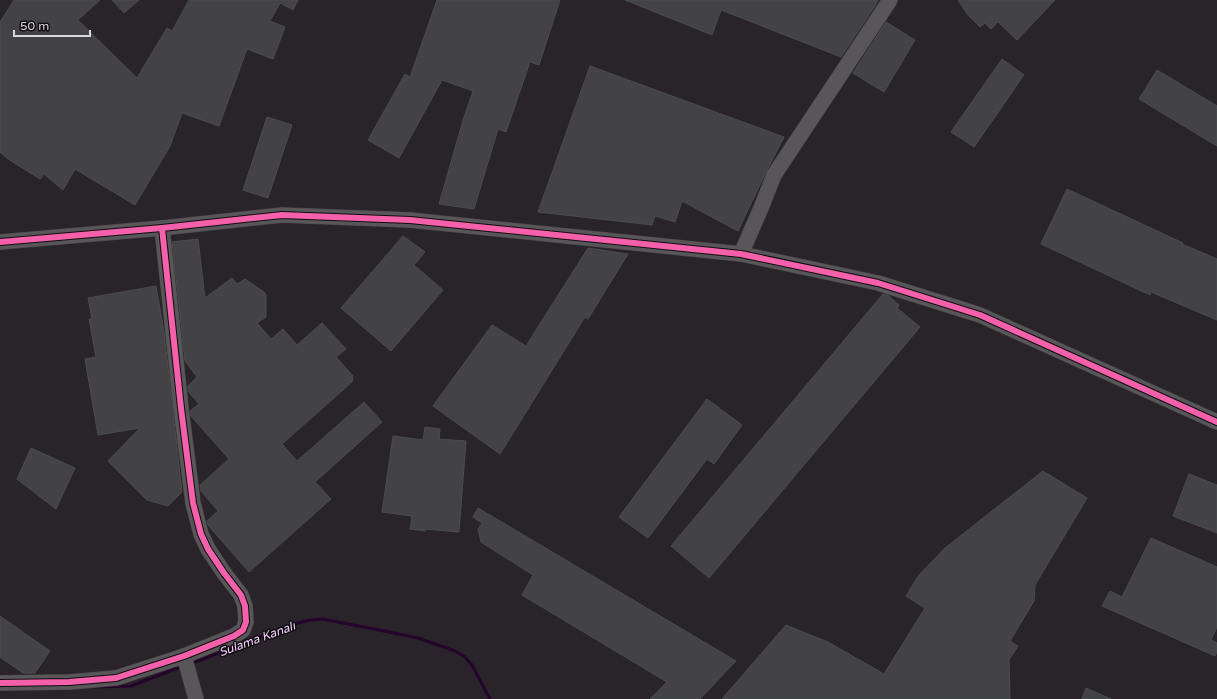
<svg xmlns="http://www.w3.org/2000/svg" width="1217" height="699" font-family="'Varela Round',sans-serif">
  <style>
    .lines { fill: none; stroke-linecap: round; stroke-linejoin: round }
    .stream { stroke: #24042a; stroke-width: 3 }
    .building { fill: #434245; stroke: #4b4c4d }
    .minor-casing { stroke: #454246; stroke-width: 16 }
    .minor { stroke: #595659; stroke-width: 15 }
    .cycleway-casing { stroke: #100d11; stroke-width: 8 }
    .cycleway { stroke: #f560ab; stroke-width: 6 }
    .labels { text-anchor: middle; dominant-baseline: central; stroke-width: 3; stroke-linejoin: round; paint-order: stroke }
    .water-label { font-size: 12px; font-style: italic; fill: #f3cffa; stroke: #100d11 }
  </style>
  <rect width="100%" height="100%" fill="#292429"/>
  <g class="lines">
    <g class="stream">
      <path d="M190,664L294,624L310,620L323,619L384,631L418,638L455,651L465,657L472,665L490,699"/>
      <path d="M94,687L131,686L183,666"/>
    </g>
  </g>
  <g class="building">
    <path d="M14,0H100L78,20L137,78L167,28L172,31L189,0H298L293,10L280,3L270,21L285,27L273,59L247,49L219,126L182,113L170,146L135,205L75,169L63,190L44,174L40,179L8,159L0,152V22Z"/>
    <path d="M112,0H139L124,13Z"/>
    <path d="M437,0H560L539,65L530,62L506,132L498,129L474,209L439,204L464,117L473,91L442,80L399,158L368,140L405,74L410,77Z"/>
    <path d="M625,0H878L875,6L841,57L721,10L712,35Z"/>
    <path d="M958,0H1055L1017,40L998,22L991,29L985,23L980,27L968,15Z"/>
    <path d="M886,22L915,40L884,92L853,73Z"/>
    <path d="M1002,59L1024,75L974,147L951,132Z"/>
    <path d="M590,66L784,137L766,172L738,231L682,201L675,222L655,216L652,225L538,212Z"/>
    <path d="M1157,70L1217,106V146L1139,99Z"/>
    <path d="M267,117L292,125L268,198L243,190Z"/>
    <path d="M1067,189L1183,243L1182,244L1217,259V320L1151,292L1150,295L1041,244Z"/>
    <path d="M403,236L425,252L414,265L443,290L391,351L341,308Z"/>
    <path d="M198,239L205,298L232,278L237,284L245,279L264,292L266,295V317L257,323L271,339L283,329L297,345L322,323L346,349L336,357L353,376L352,382L282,444L297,461L364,402L382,422L315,482L331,499L249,572L208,525L207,521L218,511L201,491L200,485L229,459L191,416L190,411L199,404L188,391V386L197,377L185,361L172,242Z"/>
    <path d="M588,248L628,254L588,319L585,317L500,454L433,406L492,325L526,346Z"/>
    <path d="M156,286L164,332L182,492L168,506L147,500L108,461L140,428L98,435L85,359L96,357L89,319H92L88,298Z"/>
    <path d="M883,294L889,296L899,305L897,308L920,327L709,578L671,546Z"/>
    <path d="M707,399L742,425L714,464L707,459L648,538L619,517Z"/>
    <path d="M425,427L440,429L439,439L466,441L459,532L426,529L425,531L410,529L412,516L382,512L393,436L423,440Z"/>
    <path d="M31,448L75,468L56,509L17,479Z"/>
    <path d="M1043,471L1087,498L1035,585L1034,601L1010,641L1018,646L1009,660L1010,699H722L786,625L828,642L884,674L925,608L906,596L919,575L945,548Z"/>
    <path d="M1189,474L1217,485V533L1173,516Z"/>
    <path d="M478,508L736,661L700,699H650L667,682L522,595L533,575L481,542L478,529L482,523L473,517Z"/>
    <path d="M1151,538L1217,567V627L1211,640L1217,643V652L1215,656L1102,606L1110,591L1122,597Z"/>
    <path d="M0,616L50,651L35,673H23L0,657Z"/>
    <path d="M1086,688L1111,699H1082Z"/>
  </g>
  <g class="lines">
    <defs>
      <g id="minor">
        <path d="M0,242L162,228L282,215L410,220L741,254L878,283L980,315L1217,422"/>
        <path d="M741,254L761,208L774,175L890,0"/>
        <path d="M184,656L196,699"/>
        <path d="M0,683L69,682L116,678L184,656L234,636L243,630L246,622L245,606L241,595L224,573L208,549L201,534L193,503L181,408L162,228"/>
      </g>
    </defs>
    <use href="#minor" class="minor-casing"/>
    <use href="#minor" class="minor"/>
    <defs>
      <g id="cycleway">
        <path d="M0,242L162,228L282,215L410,220L741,254L878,283L980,315L1217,422"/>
        <path d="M0,683L69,682L116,678L184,656L234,636L243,630L246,622L245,606L241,595L224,573L208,549L201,534L193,503L181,408L162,228"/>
      </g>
    </defs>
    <use href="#cycleway" class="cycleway-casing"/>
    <use href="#cycleway" class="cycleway"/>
  </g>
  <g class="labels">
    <g class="water-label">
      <text transform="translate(257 639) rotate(-20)">Sulama Kanalı</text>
    </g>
  </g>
  <path d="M14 30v6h76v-6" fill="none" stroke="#dbd5dc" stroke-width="2"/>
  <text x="20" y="30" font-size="12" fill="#dbd5dc" stroke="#100d11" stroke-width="3" paint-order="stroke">50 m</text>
</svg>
